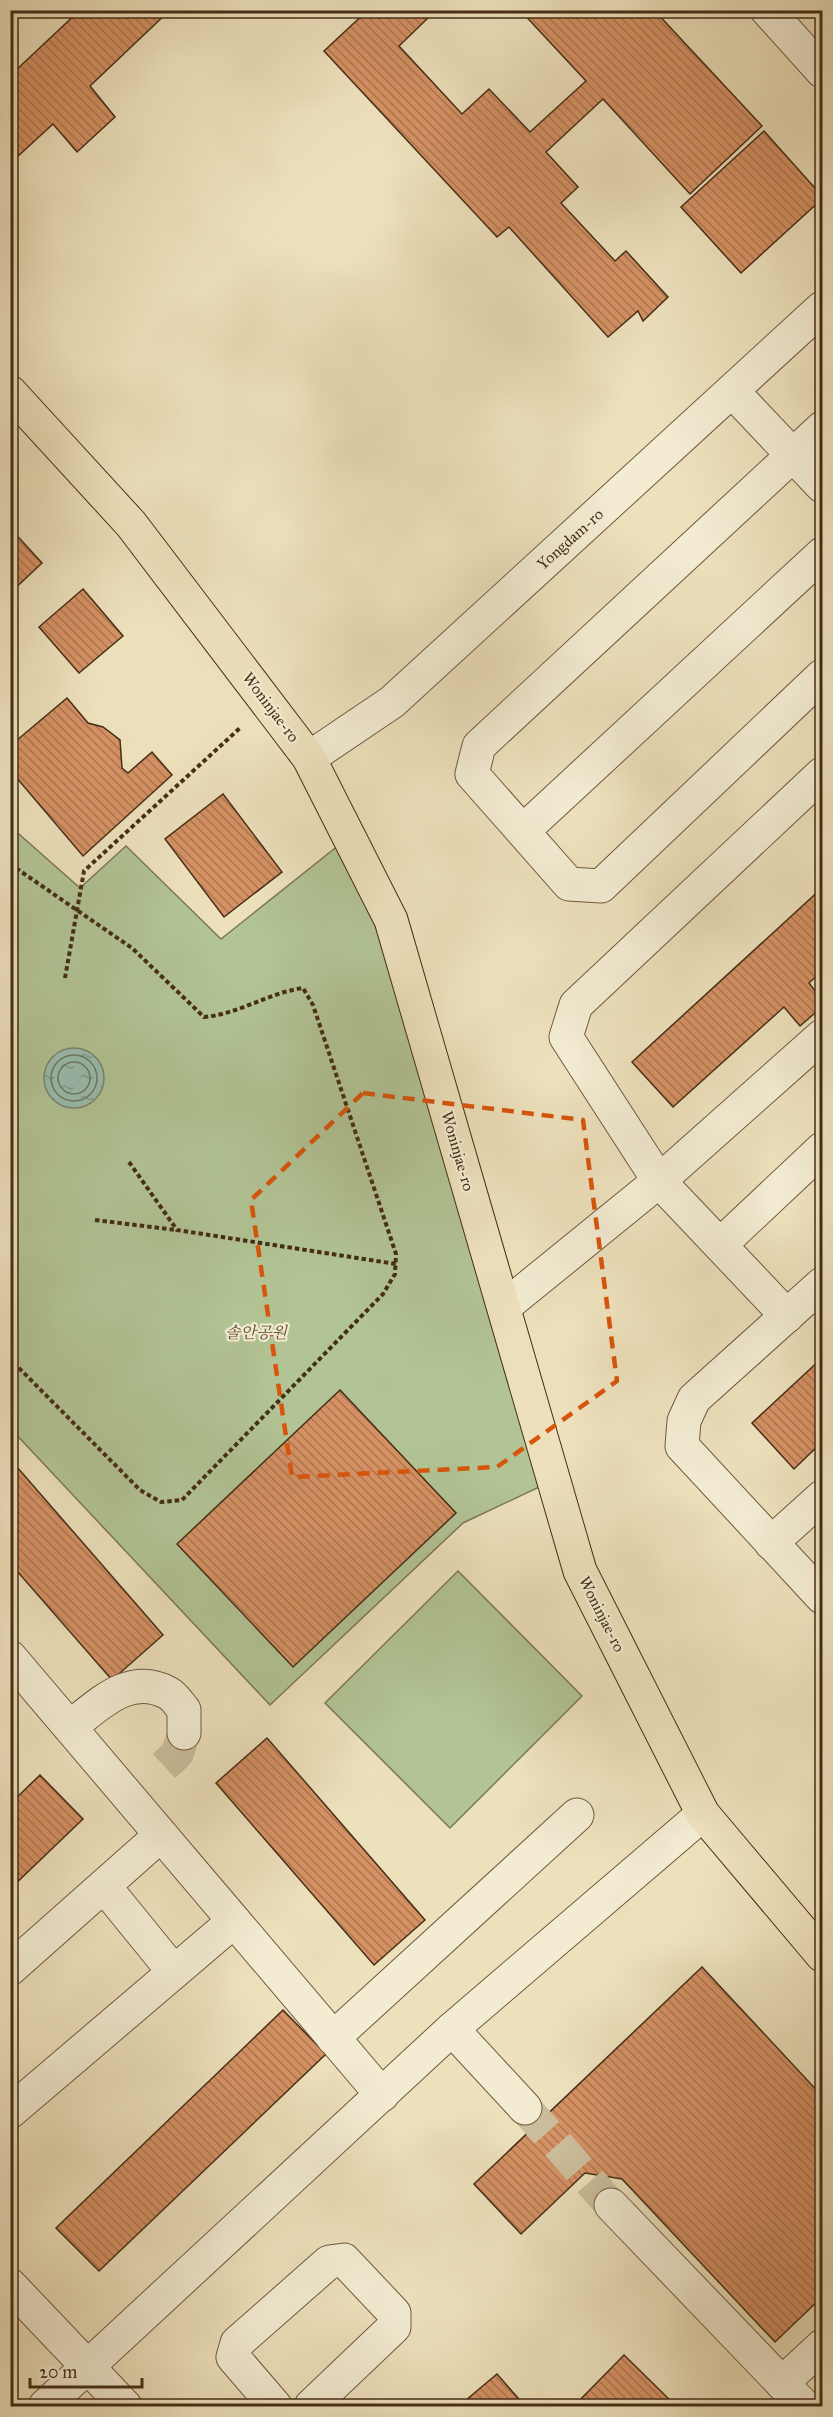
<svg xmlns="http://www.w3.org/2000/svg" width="833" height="2417" font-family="'IM FELL Great Primer','Noto Serif KR',serif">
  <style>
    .green { fill: #b2c495; stroke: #7b7856; stroke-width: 1.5 }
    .water { fill: url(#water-ripples); stroke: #778472; stroke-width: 1.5 }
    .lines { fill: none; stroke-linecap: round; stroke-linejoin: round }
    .shore { stroke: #6e7663; stroke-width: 1.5 }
    .building { fill: url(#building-back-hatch); stroke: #442d16; stroke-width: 1.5 }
    .minor-tunnel { stroke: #cbbd9b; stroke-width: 33; stroke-dasharray: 33 16; stroke-linecap: butt }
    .minor-casing { stroke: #6e5a40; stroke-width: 35 }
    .major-casing { stroke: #442d16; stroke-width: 35 }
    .path { stroke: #442d16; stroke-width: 4; stroke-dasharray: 4.5 3; stroke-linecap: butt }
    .minor { stroke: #f3ecd3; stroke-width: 33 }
    .major { stroke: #ede1bc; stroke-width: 33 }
    .marked { fill: none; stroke: #d8550d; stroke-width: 4.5; stroke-dasharray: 12 8; stroke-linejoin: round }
    .labels { text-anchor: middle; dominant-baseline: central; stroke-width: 4.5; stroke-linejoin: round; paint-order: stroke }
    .street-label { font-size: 16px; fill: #442d16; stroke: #f3ecd3 }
    .park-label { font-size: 16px; font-style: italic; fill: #5a4b2f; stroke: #f3ecd3 }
  </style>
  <defs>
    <pattern id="water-ripples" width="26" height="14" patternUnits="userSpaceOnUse" patternTransform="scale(1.5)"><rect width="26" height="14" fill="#99beb0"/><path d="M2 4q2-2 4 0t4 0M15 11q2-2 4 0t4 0" fill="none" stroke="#7e9b8e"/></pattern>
    <pattern id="building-back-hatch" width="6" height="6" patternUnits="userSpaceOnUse" patternTransform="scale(1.5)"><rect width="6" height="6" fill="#d59164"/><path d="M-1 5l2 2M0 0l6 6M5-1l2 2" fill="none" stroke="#ae7751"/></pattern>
  </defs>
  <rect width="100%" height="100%" fill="#ede1bc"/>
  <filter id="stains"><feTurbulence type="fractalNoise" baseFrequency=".00333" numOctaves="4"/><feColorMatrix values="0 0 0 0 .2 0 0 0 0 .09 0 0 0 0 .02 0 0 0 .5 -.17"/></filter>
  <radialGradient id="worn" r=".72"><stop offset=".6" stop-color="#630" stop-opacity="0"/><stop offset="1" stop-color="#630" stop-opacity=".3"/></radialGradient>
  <g class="green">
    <path d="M11,827L80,888L126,846L221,939L349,837L554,1480L463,1523L270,1705L11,1429Z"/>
    <path d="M458,1571L582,1696L450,1828L325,1703Z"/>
  </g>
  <circle class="water" cx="74" cy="1078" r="30"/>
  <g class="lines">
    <g class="shore">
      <circle cx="74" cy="1078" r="23"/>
      <circle cx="74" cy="1078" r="16"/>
    </g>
  </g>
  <g class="building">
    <path d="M80,10H170L90,86L115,117L77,152L53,124L16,158L10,152V70L13,73Z"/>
    <path d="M368,10H420L427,19L399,46L462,114L489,89L530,132L586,81L520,10H654L762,126L690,194L603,99L546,152L578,187L561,203L615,261L626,251L668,297L643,321L638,311L608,337L509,227L497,237L324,51Z"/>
    <path d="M764,131L822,196V199L741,273L681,207Z"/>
    <path d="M10,528L42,563L10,593Z"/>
    <path d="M83,589L123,636L79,673L39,627Z"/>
    <path d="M67,698L88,723L103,727L120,740L122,768L128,773L152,752L172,775L83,856L10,770V746Z"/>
    <path d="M223,794L282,872L224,917L165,839Z"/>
    <path d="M822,888V971L809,983L822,1000V1007L800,1026L784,1007L673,1107L632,1062Z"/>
    <path d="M822,1358V1442L794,1469L752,1423Z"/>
    <path d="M340,1390L456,1513L293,1667L177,1544Z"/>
    <path d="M10,1459L163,1635L112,1680L10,1563Z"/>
    <path d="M267,1738L425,1920L374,1965L216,1783Z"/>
    <path d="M40,1775L83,1819L10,1889V1804Z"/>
    <path d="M702,1967L822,2096V2297L775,2342L622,2179L585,2173L521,2234L474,2184Z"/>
    <path d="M283,2010L326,2054L99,2271L56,2228Z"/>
    <path d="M624,2355L676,2406H581L577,2403Z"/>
    <path d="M497,2374L525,2406H459Z"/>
  </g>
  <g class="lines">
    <g class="minor-tunnel">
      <path d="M164,1766L177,1754L184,1733"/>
      <path d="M525,2108L611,2205"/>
    </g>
    <defs>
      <g id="minor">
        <path d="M767,10L822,71"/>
        <path d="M732,391L822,486"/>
        <path d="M822,428L479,746L472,774L569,884L601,886L822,676"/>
        <path d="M309,758L392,702L822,308"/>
        <path d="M523,831L822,554"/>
        <path d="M720,1245L822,1149"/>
        <path d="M822,1284L694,1399L684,1421L682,1446L822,1597"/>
        <path d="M504,1307L659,1181L822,1036"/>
        <path d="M787,1316L659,1181L566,1037L576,1005L822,774"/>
        <path d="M771,1543L822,1497"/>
        <path d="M10,1657L382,2095"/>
        <path d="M70,1727C99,1705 129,1672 168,1693C174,1696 179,1704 184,1710V1733"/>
        <path d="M104,1886L174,1972"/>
        <path d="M10,1969L161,1835"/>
        <path d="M452,2029L525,2108"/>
        <path d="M333,2038L577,1815"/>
        <path d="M10,2112L234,1921"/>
        <path d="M611,2205L804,2406"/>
        <path d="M10,2285L125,2406"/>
        <path d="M782,2383L822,2346"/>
        <path d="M45,2406L452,2029L703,1814"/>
        <path d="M275,2406L233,2357L237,2343L329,2262L344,2260L394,2313V2327L311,2406"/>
      </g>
      <path id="major" d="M10,392L131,524L309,758L391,920L580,1571L703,1814L822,1955"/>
    </defs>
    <use href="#minor" class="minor-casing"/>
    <use href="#major" class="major-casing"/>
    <g class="path">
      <path d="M10,864L132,948L204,1017C239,1014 268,993 303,988L313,1005L396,1254L395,1274L383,1294L182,1500L161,1502L140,1490L10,1359"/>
      <path d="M65,978L84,871L240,728"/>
      <path d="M129,1162L177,1230L396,1264"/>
      <path d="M95,1220L176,1230"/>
    </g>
    <use href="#minor" class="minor"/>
    <use href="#major" class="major"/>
  </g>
  <path class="marked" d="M363,1093L583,1120L617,1381L497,1467L292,1477L251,1200Z"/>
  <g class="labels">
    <g class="street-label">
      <text transform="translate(570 539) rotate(-42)">Yongdam-ro</text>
      <text transform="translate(271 707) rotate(53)">Woninjae-ro</text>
      <text transform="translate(458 1151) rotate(74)">Woninjae-ro</text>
      <text transform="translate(602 1614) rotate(63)">Woninjae-ro</text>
    </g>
    <g class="park-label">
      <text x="256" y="1332">솔안공원</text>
    </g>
  </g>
  <rect width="833" height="2417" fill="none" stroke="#ede1bc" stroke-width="36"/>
  <rect x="12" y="12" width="809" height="2393" fill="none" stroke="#442d16" stroke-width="3"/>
  <rect x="18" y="18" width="797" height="2381" fill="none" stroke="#442d16" stroke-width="1.5"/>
  <path d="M30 2378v9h112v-9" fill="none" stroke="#442d16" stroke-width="3"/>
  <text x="39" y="2378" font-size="18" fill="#442d16" stroke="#f3ecd3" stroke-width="4.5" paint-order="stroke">20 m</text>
  <rect width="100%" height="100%" filter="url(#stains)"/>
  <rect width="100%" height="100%" fill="url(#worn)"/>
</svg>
